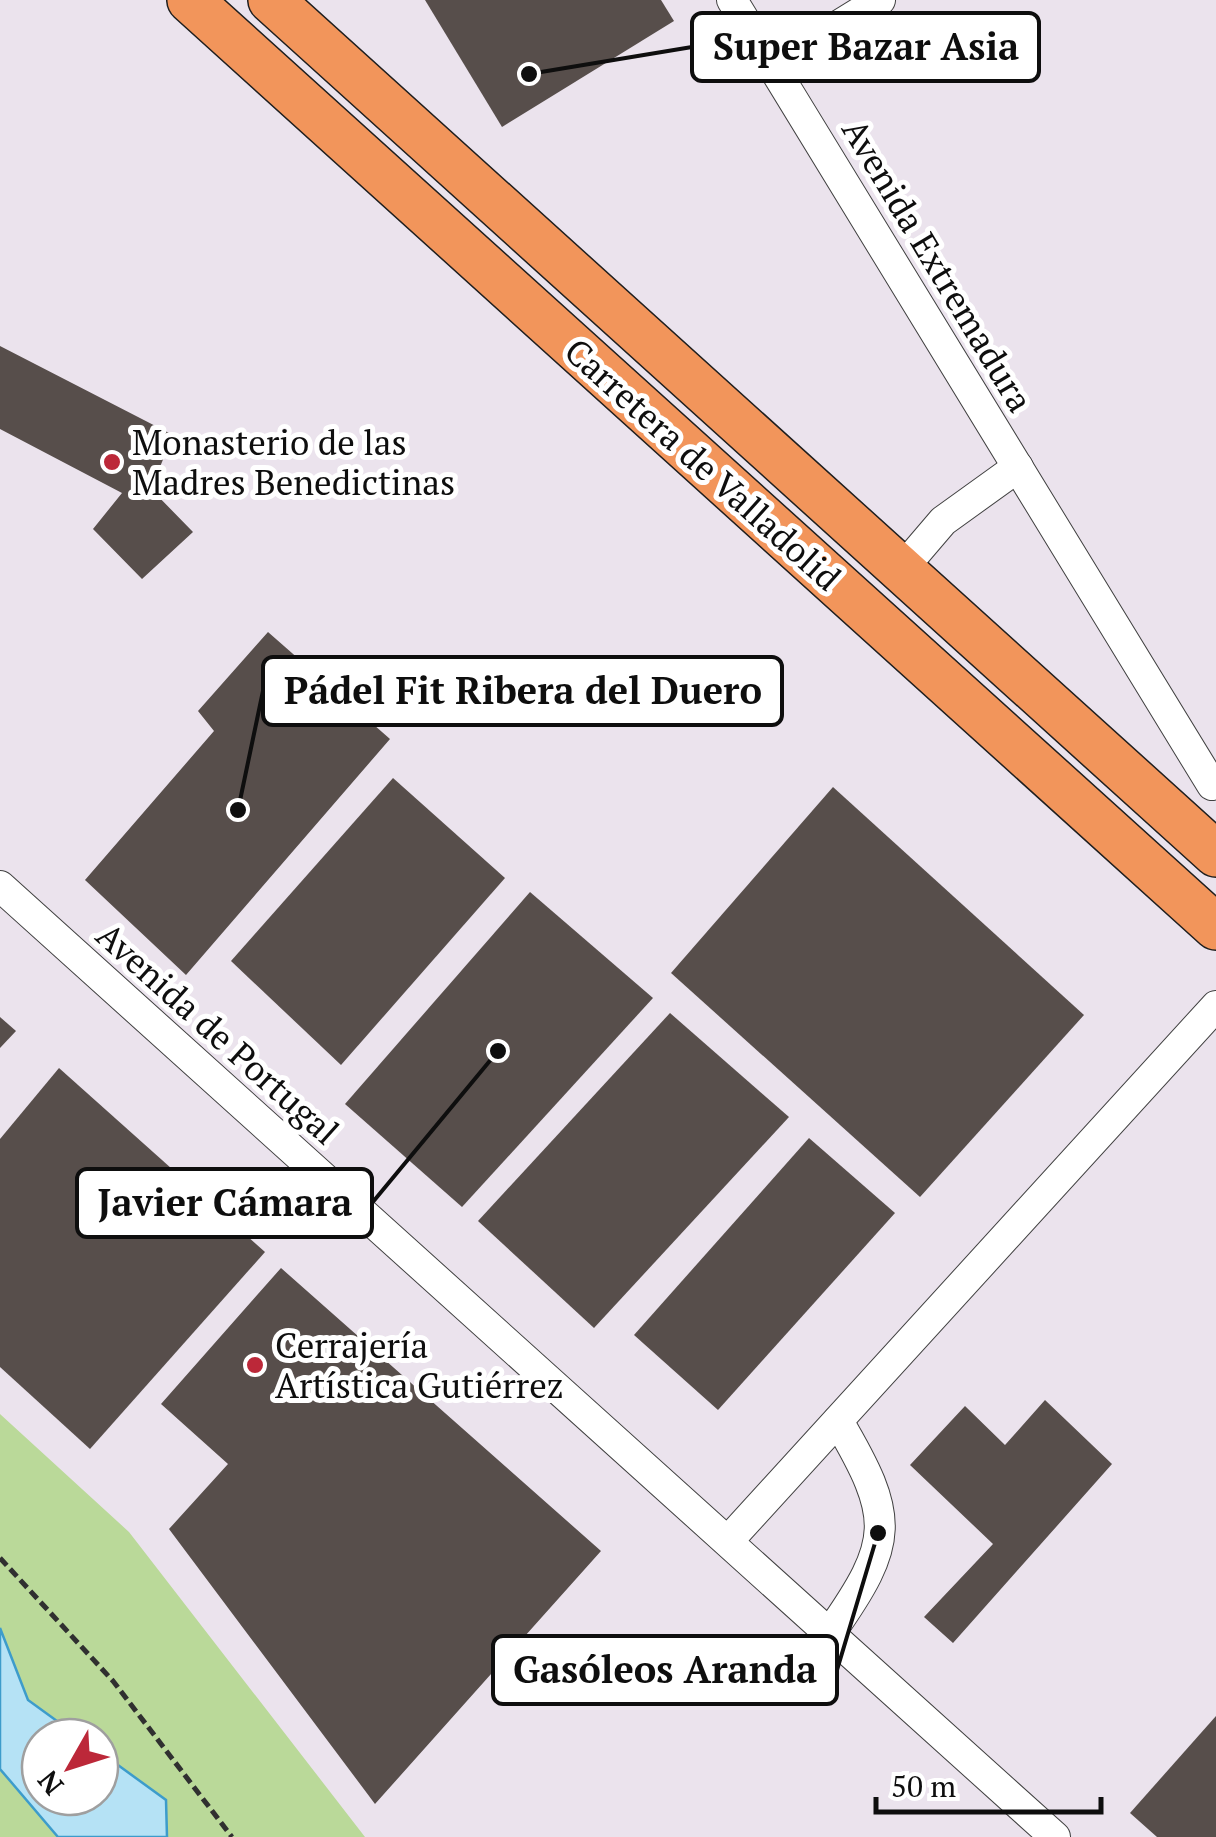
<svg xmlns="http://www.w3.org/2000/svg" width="1216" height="1837" font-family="'PT Serif',serif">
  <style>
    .industrial { fill: #ebe3ed }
    .forest { fill: #bad999 }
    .water { fill: #b5e2f5; stroke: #3d9ccb; stroke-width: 2.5 }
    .building { fill: #574e4b }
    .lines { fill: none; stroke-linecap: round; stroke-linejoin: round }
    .minor-casing { stroke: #414141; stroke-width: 32 }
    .highway-casing { stroke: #1f1f1f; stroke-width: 48 }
    .path { stroke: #303030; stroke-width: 5; stroke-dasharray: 10 5; stroke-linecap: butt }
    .minor { stroke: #fff; stroke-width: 30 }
    .highway { stroke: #f2955b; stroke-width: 45 }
    .poi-dot { fill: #bc2839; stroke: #fff; stroke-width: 4 }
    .labels { text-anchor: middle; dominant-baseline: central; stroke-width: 10; stroke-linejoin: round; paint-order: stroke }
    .street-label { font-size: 35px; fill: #0e0e0e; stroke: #fff }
    .poi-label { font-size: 35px; fill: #0e0e0e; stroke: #fff; text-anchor: start }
    .leader { fill: none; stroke: #0e0e0e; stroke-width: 4 }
    .callout-dot { fill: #0e0e0e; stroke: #fff; stroke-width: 4 }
    .callout { fill: #fff; stroke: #0e0e0e; stroke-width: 4 }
    .callout-label { font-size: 38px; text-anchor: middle; font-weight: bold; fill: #0e0e0e }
  </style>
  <rect width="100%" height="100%" fill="#fffbf0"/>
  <path class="industrial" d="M0,0H1216V1837H304L0,1501Z"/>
  <g class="forest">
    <path d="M0,1414L129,1532L365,1837H167L166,1800L100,1752V1737H79L28,1700L0,1628Z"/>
    <path d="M0,1769L58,1837H0Z"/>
  </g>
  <path class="water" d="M0,1628L28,1700L79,1737H40V1797H100V1752L166,1800L167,1837H58L0,1769Z"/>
  <g class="building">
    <path d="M425,0H661L674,21L502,127Z"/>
    <path d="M0,346L173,435L151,489L193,532L142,579L93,529L122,493L0,429Z"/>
    <path d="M268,632L390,739L186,975L85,880L214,731L198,711Z"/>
    <path d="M393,778L505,878L341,1065L231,961Z"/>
    <path d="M833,787L1084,1015L920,1197L671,973Z"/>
    <path d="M530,892L653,998L462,1207L345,1104Z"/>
    <path d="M670,1013L789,1117L594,1328L478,1221Z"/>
    <path d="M0,1017L16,1031L0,1048Z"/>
    <path d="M59,1068L265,1252L90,1449L0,1367V1139Z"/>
    <path d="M809,1138L895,1213L718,1410L634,1335Z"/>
    <path d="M281,1268L601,1551L375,1804L169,1529L228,1464L161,1404Z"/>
    <path d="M1045,1400L1112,1464L953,1643L924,1617L993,1544L910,1465L965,1406L1005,1445Z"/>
    <path d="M1216,1716V1837H1157L1130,1813Z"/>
  </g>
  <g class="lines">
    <defs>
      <g id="minor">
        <path d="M732,0L1212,785L1216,783"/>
        <path d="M773,66L880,0"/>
        <path d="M902,569L943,521L1018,467"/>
        <path d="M0,886L1055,1837"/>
        <path d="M728,1541L1216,1006"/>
        <path d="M830,1633C895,1541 895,1518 838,1421"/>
      </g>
      <g id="highway">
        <path d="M190,0L1216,927"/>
        <path d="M271,0L1216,854"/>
      </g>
    </defs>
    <use href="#minor" class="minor-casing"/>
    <use href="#highway" class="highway-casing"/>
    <path class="path" d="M0,1558L113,1681L232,1837"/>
    <use href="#minor" class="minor"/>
    <use href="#highway" class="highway"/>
  </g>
  <g class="poi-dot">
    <circle cx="112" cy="462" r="10"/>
    <circle cx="255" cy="1365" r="10"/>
  </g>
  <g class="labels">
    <g class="street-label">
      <text transform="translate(938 265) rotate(59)">Avenida Extremadura</text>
      <text transform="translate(703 464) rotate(42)">Carretera de Valladolid</text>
      <text transform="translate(218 1033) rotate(42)">Avenida de Portugal</text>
    </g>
    <g class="poi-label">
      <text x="132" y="442">Monasterio de las<tspan x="132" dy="40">Madres Benedictinas</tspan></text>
      <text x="275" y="1345">Cerrajería<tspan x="275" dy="40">Artística Gutiérrez</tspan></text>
    </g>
  </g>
  <path class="leader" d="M529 74L692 47M238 810L263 691M498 1051L372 1203M878 1533L837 1670"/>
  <g class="callout-dot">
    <circle cx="529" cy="74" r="10"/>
    <circle cx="238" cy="810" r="10"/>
    <circle cx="498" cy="1051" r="10"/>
    <circle cx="878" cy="1533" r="10"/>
  </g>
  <g class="callout">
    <rect x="692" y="13" width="347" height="68" rx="10"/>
    <rect x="263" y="657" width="519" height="68" rx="10"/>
    <rect x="77" y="1169" width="295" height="68" rx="10"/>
    <rect x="493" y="1636" width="344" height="68" rx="10"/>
  </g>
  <g class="callout-label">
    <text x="866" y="60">Super Bazar Asia</text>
    <text x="523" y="704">Pádel Fit Ribera del Duero</text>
    <text x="225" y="1216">Javier Cámara</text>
    <text x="665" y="1683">Gasóleos Aranda</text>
  </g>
  <g transform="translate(70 1767) rotate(231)"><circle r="48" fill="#ffffff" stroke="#9f9f9f" stroke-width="2.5"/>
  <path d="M0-8L18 38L0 25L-18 38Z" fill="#bc2839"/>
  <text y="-15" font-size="28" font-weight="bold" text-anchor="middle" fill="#0e0e0e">N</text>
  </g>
  <path d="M876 1797v15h225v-15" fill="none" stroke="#0e0e0e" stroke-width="5"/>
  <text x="891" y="1797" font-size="30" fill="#0e0e0e" stroke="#ffffff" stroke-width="8" paint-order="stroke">50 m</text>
</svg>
